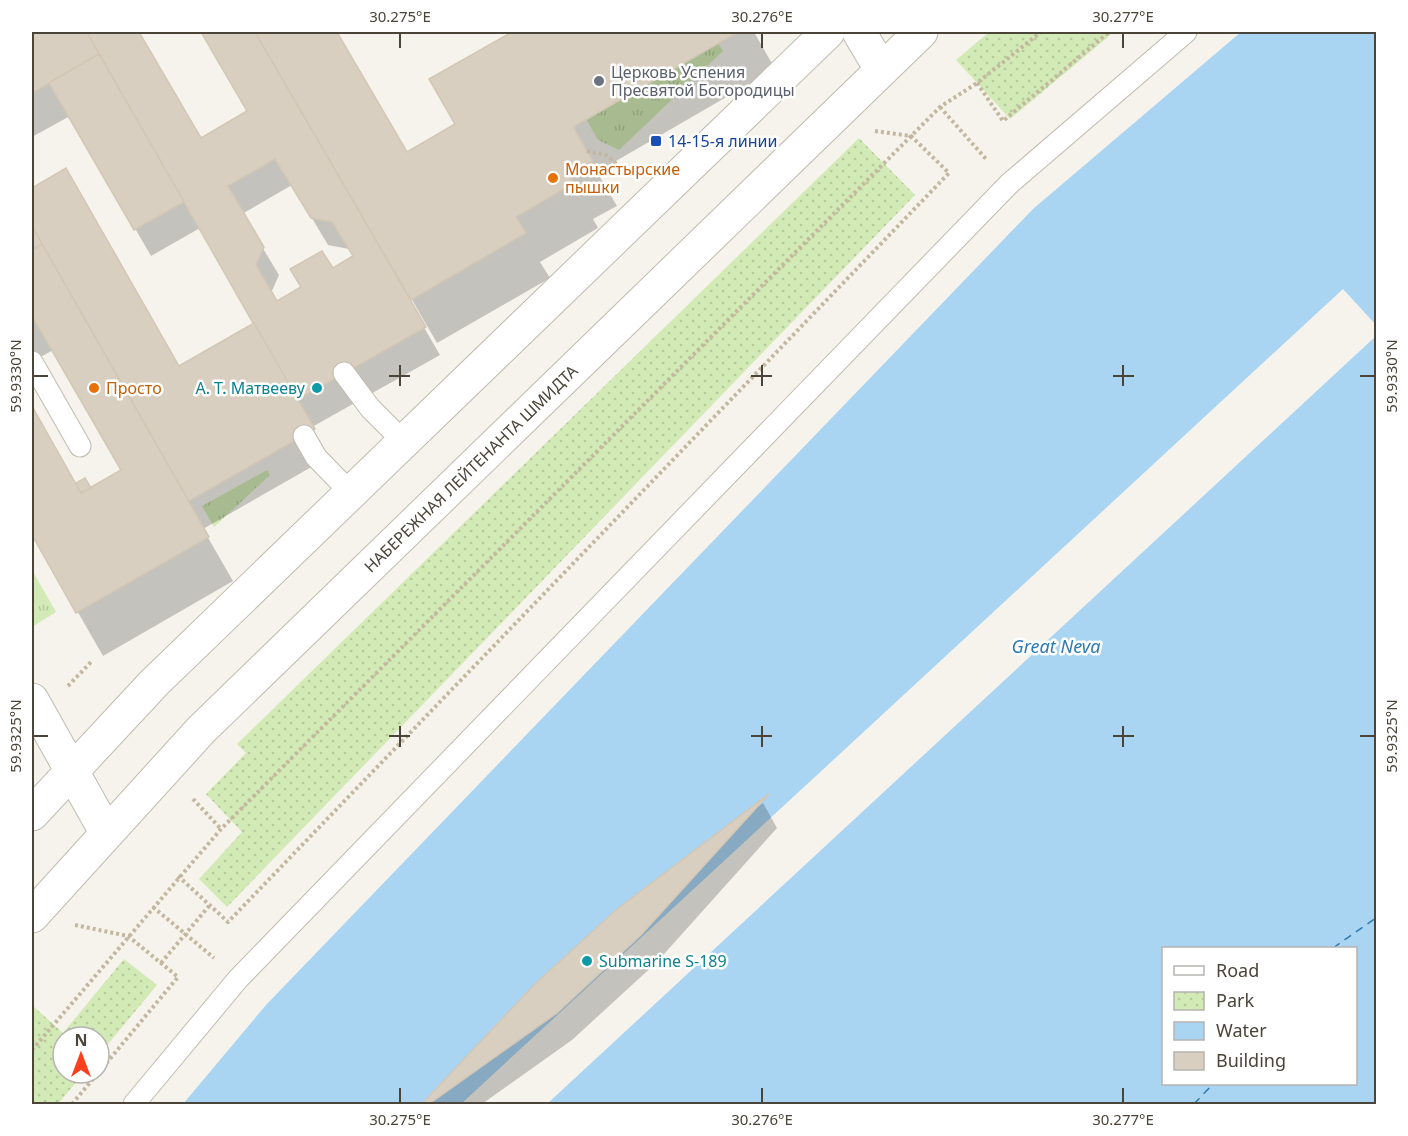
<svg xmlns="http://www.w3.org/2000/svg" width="1408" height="1136" font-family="'Noto Sans',sans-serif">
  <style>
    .grass { fill: url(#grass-tufts) }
    .park { fill: url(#park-dots) }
    .water { fill: #a9d4f2; fill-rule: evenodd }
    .pier { fill: #f6f3ec }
    .shadow { fill: #0003; fill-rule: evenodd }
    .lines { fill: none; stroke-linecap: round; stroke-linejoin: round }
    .ferry { stroke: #2e7ab2; stroke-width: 1.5; stroke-dasharray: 8 6; stroke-linecap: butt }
    .building { fill: #d8cfc1; stroke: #d3c7b4; stroke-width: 1.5; fill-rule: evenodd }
    .service-casing { stroke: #c2bbae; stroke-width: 23 }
    .minor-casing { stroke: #c2bbae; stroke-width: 35 }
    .tertiary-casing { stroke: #c2bbae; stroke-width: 35 }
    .path { stroke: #c4b79f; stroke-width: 4; stroke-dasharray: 3 3; stroke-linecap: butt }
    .service { stroke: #fff; stroke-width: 21 }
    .minor { stroke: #fff; stroke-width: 33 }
    .tertiary { stroke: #fff; stroke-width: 33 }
    .ticks { fill: none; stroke: #4b4439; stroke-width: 2 }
    .worship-dot { fill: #6b7280; stroke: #fff; stroke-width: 2 }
    .transit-dot { fill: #1a4fb4; stroke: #fff; stroke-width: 2 }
    .food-dot { fill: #e8710a; stroke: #fff; stroke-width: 2 }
    .culture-dot { fill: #0f9aa8; stroke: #fff; stroke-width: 2 }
    .labels { text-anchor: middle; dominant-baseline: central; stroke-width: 5; stroke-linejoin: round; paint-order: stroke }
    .worship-label { font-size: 16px; fill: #5b616d; stroke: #fff; text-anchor: start }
    .transit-label { font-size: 16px; fill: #164399; stroke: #fff; text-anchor: start }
    .food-label { font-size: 16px; fill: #c56008; stroke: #fff; text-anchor: start }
    .culture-label { font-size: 16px; fill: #0d838f; stroke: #fff; text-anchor: end }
    .street-label { font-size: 16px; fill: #4b4439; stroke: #fff }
    .water-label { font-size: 18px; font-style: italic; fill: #2e7ab2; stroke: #fff }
    .neatline { fill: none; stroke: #4b4439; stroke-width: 2 }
    .ticks-label { font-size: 15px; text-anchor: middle; fill: #4b4439 }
  </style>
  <defs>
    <pattern id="grass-tufts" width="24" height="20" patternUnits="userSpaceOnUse" patternTransform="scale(1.5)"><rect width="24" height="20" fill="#d2eab5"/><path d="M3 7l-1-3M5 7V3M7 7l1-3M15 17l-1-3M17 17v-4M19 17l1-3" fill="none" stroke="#b6ca9c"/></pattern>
    <pattern id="park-dots" width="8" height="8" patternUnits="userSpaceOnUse" patternTransform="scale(1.5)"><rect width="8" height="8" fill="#d2eab5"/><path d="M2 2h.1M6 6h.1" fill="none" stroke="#b6ca9c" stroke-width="1.8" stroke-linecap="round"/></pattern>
  </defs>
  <rect width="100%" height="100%" fill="#f6f3ec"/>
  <g class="grass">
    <path d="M718,43L723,51L619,150L598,140L586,119Z"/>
    <path d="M267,470L270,475L214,527L202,506Z"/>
    <path d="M32,570L56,612L32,627Z"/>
  </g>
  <g class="park">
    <path d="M989,32H1114L1010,119L956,60Z"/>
    <path d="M859,138L915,195L227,907L199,879L242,832L206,794L246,753L237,744Z"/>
    <path d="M124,959L157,985L99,1055V1037H63V1073H84L58,1104H32V1005L63,1033Z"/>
  </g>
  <path class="water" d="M1241,32H1376V1104H183L266,1005L1033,209ZM1164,948H1356V1084H1164Z"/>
  <path class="pier" d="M1343,289L1376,325V336L547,1104H461Z"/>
  <g class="shadow">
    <path d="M32,32H138L200,140L249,112L203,32H253L440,355L312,427L329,457L203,529L233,581L103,656L32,532V410L83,498L90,490L123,471L53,350L32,362V190L65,170L178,368L256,324L200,228L151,256L70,116L32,137ZM292,185L328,245L349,249L354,257L276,303L271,293L279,275L242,214Z"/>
    <path d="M257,32H336L407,154L457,125L431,80L515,32H754L775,69L597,172L617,206L593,219L598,228L540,262L550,278L437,343Z"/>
    <path d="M763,803L777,828L656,963L572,1040L482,1104H426L534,987L617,911Z"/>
  </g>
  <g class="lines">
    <g class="ferry">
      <path d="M1333,948L1376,918"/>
      <path d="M1194,1104L1213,1084"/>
    </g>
  </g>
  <g class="building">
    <path d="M32,32H87L99,54L32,93Z"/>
    <path d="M87,32H139L201,138L247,111L201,32H255L426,327L297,400ZM275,159L311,218L332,222L353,256L333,268L322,251L290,269L301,287L277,301L256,265L264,247L228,186Z"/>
    <path d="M255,32H337L407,152L455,124L429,79L512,32H738L573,127L593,161L569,174L574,183L516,217L526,233L411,300Z"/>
    <path d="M99,54L184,202L134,230L49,83Z"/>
    <path d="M66,168L179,366L254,323L315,429L189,501L32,226V188Z"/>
    <path d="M32,226L42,244L32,250Z"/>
    <path d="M42,244L209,537L76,613L32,535V406L81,493L121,470L32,316V250Z"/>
    <path d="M85,478L91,488L81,493L76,483Z"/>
    <path d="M769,794L641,935L557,1013L429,1104H422L533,986L616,910Z"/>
  </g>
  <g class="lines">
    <defs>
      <g id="service">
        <path d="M32,362L80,446"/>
        <path d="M344,373L370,408L404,442"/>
        <path d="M304,436L316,457L351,493"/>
        <path d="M134,1104L238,979L1009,184L1186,32"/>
      </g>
      <path id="minor" d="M859,32L881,69"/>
      <g id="tertiary">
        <path d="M32,700L106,832"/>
        <path d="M32,814L154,683L828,32"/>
        <path id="s1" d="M32,916L201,730L921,32"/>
      </g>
    </defs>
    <use href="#service" class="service-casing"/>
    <use href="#minor" class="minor-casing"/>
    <use href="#tertiary" class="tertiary-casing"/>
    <g class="path">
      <path d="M977,83L1003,121L1109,32"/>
      <path d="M940,107L986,159"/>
      <path d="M587,151L606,155L621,168"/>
      <path d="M68,686L92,661"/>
      <path d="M193,799L221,829"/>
      <path d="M178,876L228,922L949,173L911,136L875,131"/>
      <path d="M153,907L214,958"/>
      <path d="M75,925L128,936L178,977L99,1072"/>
      <path d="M161,963L209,906"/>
      <path d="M32,1050L221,829L940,107L977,83L1041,32"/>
      <path d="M72,1104L98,1073"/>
    </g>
    <use href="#service" class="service"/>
    <use href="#minor" class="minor"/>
    <use href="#tertiary" class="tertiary"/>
  </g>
  <path class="ticks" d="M400,33V48M762,33V48M1123,33V48M400,365V386M762,365V386M1123,365V386M33,376H48M389,376H410M751,376H772M1113,376H1134M1360,376H1375M400,726V747M762,726V747M1123,726V747M33,736H48M389,736H410M751,736H772M1113,736H1134M1360,736H1375M400,1088V1103M762,1088V1103M1123,1088V1103"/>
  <circle class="worship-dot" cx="599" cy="81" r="6"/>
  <rect class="transit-dot" x="650" y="135" width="12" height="12" rx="3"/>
  <g class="food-dot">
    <circle cx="553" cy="178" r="6"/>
    <circle cx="94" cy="388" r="6"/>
  </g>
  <g class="culture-dot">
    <circle cx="317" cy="388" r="6"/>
    <circle cx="587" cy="961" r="6"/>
  </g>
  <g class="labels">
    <g class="worship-label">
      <text x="611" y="72">Церковь Успения<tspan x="611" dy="18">Пресвятой Богородицы</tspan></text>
    </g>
    <g class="transit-label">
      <text x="668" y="141">14-15-я линии</text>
    </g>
    <g class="food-label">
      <text x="565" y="169">Монастырские<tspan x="565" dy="18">пышки</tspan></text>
      <text x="106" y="388">Просто</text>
    </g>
    <g class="culture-label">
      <text x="305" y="388">А. Т. Матвееву</text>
      <text x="599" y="961" text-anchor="start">Submarine S-189</text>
    </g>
    <g class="street-label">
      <text stroke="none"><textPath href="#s1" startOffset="627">НАБЕРЕЖНАЯ ЛЕЙТЕНАНТА ШМИДТА</textPath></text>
    </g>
    <g class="water-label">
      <text x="1056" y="646">Great Neva</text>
    </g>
  </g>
  <rect width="1408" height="1136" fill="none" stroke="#ffffff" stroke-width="66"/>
  <rect x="1162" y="947" width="195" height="138" fill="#ffffff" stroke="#b7b4b0" stroke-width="1.5"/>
  <rect x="1174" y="966" width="30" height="9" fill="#ffffff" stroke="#b7b4b0" stroke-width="1.5"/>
  <text x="1216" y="977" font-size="18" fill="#4b4439">Road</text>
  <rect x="1174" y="992" width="30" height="18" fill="url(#park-dots)" stroke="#b7b4b0" stroke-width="1.5"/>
  <text x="1216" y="1007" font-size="18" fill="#4b4439">Park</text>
  <rect x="1174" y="1022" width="30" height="18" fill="#a9d4f2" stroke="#b7b4b0" stroke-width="1.5"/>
  <text x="1216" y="1037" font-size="18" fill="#4b4439">Water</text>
  <rect x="1174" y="1052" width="30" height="18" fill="#d8cfc1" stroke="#b7b4b0" stroke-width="1.5"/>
  <text x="1216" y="1067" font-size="18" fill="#4b4439">Building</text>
  <g transform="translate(81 1055)"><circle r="28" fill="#ffffff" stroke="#b7b4b0" stroke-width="1.5"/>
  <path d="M0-4.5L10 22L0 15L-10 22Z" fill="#fc3f1d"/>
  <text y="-9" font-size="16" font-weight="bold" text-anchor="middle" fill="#4b4439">N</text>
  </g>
  <rect x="33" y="33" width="1342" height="1070" class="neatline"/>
  <g class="ticks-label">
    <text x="400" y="22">30.275°E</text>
    <text x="762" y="22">30.276°E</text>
    <text x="1123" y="22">30.277°E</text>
    <text transform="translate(16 376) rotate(-90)" y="5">59.9330°N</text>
    <text transform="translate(1392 376) rotate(-90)" y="5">59.9330°N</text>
    <text transform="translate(16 736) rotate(-90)" y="5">59.9325°N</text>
    <text transform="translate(1392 736) rotate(-90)" y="5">59.9325°N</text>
    <text x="400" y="1125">30.275°E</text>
    <text x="762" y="1125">30.276°E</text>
    <text x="1123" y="1125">30.277°E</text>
  </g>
</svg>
